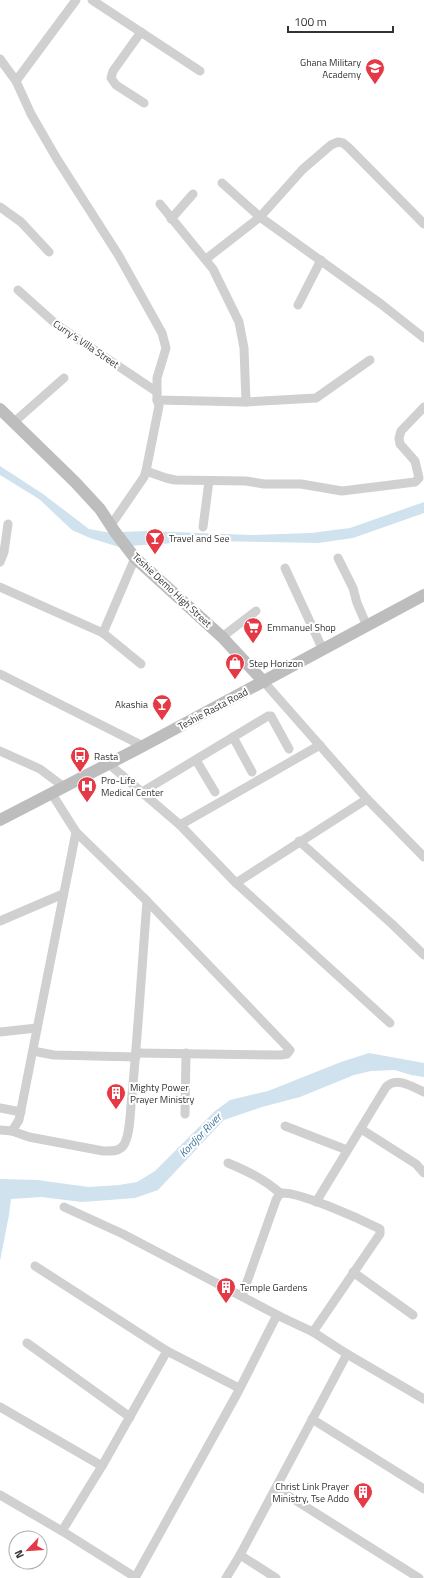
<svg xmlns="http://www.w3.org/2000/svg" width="424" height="1578" font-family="'Titillium Web',sans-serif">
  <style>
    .water { fill: #cfe2ee }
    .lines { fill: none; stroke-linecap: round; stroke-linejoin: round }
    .street { stroke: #d0d0d0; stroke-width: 9 }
    .secondary { stroke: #bdbdbd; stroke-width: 12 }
    .labels { text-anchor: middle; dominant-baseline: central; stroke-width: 4; stroke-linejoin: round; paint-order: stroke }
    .poi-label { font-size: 10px; fill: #333; stroke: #fff; text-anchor: start }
    .street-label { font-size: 10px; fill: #333; stroke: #fff }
    .water-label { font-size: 11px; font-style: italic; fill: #3f7597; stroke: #fff }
  </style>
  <rect width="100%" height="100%" fill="#fff"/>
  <g class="water">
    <path d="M0,466L43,494L89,529L111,533L119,547L90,538L72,530L39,499L0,475Z"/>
    <path d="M424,502V513L353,538L318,543L209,541L127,546L121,532L147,531L251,535L311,533L350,528Z"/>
    <path d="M369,1053L424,1063V1077L411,1075L395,1070L371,1071L354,1075L300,1097L262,1107L224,1120L158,1190L135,1198L82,1202L41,1197L11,1199L9,1215L0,1261V1179L37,1180L89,1187L119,1185L137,1182L155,1171L215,1111L230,1100L268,1091L341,1062Z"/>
  </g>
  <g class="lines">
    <g class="street">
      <path d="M92,0L200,71"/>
      <path d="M141,32L113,71L111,78L116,85L144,103"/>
      <path d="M0,59L16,81L31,114L57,159L119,256L162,333L166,348L157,378V400L159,406L146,471L144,477L111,525"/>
      <path d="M16,81L76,0"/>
      <path d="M222,183L260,217L381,304L424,338"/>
      <path d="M160,204L213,269L239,322L244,348L246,402"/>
      <path d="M0,207L21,222L49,252"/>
      <path d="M171,219L193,194"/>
      <path d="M206,259L260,217L303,169L331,145L338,142L343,143L348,147L424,224"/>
      <path d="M18,290L57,325L157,392"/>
      <path d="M298,305L321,260"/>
      <path d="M157,400L246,402L316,398L370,360"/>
      <path d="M13,423L64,378"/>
      <path d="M146,471L166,478L175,480L246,481L264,484H301L342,491L415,482L419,478L415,461L400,444L399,438L401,431L424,407"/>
      <path d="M203,527L209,481"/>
      <path d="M338,558L353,588L357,603L367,626"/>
      <path d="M0,562L4,552L8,524"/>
      <path d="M285,568L323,650"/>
      <path d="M0,587L103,633L141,664"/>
      <path d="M103,633L135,558"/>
      <path d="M222,637L256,611"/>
      <path d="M0,674L143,746"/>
      <path d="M264,682L367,799L424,857"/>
      <path d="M233,737L252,772"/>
      <path d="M0,751L40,769L64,787L63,788"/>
      <path d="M196,760L215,792"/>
      <path d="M109,764L180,825L236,883L390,1023"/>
      <path d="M142,792L268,716H271L272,718L289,749"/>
      <path d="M52,794L76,832L147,901L290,1050L287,1054L281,1055L136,1053"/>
      <path d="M180,825L320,745"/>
      <path d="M299,841L392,924L424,955"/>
      <path d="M236,883L367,799"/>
      <path d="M0,921L63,894"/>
      <path d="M0,1032L37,1028"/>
      <path d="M33,1051L54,1055L136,1057"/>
      <path d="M0,1108L21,1112"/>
      <path d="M185,1114L186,1053"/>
      <path d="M285,1126L347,1150"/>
      <path d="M361,1129L416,1164L424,1173"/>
      <path d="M0,1130L12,1131L19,1120L76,832"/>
      <path d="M12,1131L29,1137L103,1151C110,1151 118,1152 123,1146C131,1136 130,1108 132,1095C138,1031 142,966 147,901"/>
      <path d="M228,1163C247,1171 264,1179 280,1193"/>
      <path d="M316,1202L386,1087C397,1076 412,1087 424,1092"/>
      <path d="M64,1207L123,1234L281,1317L313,1332L347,1354L424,1399"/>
      <path d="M35,1266L167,1351L237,1387L238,1389"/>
      <path d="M353,1272L413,1315"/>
      <path d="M242,1296L276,1200L280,1193C299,1191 360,1219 380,1229V1234L313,1332"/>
      <path d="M27,1343L130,1417"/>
      <path d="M0,1407L102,1466"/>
      <path d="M312,1419L424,1489"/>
      <path d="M276,1488L419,1578"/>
      <path d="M0,1495L62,1531L135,1577"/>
      <path d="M62,1531L102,1466L167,1351"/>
      <path d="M240,1555L276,1578"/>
      <path d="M135,1578L238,1392L277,1315"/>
      <path d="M226,1578L240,1555L347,1354"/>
    </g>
    <g class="secondary">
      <path d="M0,409L75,482L100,509L115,532L135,558L222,637L264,682"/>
      <path d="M0,820L143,746L424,595"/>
    </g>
  </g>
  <defs>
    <symbol id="school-pin" viewBox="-11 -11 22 30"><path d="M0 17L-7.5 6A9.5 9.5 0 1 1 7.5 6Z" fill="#e63946" stroke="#fff"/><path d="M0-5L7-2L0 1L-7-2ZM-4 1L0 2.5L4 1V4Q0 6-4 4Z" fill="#fff"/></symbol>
    <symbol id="bar-pin" viewBox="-11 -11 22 30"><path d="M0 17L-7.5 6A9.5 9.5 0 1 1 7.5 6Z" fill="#e63946" stroke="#fff"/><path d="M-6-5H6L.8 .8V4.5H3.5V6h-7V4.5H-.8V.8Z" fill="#fff"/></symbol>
    <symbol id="supermarket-pin" viewBox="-11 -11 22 30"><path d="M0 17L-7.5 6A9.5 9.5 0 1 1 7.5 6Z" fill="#e63946" stroke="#fff"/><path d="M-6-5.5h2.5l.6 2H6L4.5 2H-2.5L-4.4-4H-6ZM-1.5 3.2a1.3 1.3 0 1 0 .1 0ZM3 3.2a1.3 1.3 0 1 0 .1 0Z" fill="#fff"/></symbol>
    <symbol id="shop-pin" viewBox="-11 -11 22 30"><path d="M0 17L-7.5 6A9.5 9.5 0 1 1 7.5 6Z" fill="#e63946" stroke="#fff"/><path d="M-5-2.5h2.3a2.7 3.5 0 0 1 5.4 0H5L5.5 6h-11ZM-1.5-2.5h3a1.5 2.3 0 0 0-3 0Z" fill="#fff"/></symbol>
    <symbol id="bus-pin" viewBox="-11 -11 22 30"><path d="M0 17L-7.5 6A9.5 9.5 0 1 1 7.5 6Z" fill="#e63946" stroke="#fff"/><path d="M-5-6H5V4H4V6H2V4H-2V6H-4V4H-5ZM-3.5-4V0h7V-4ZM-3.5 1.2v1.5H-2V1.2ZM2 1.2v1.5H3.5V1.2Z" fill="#fff"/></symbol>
    <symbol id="hospital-pin" viewBox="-11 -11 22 30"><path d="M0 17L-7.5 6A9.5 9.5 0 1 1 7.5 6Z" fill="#e63946" stroke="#fff"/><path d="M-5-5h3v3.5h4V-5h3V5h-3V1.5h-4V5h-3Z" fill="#fff"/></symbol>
    <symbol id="building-pin" viewBox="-11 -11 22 30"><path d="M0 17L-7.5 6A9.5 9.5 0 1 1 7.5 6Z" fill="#e63946" stroke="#fff"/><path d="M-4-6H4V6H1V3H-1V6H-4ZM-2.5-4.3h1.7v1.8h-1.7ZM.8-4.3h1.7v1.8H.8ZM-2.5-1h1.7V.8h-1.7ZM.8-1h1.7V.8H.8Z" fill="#fff"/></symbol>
  </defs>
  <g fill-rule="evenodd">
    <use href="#school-pin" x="364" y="57" width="22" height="30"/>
    <use href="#bar-pin" x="144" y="527" width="22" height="30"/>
    <use href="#supermarket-pin" x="242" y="616" width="22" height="30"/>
    <use href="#shop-pin" x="224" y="652" width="22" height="30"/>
    <use href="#bar-pin" x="151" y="693" width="22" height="30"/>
    <use href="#bus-pin" x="69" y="745" width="22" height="30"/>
    <use href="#hospital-pin" x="76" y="775" width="22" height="30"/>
    <use href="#building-pin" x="105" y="1082" width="22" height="30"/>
    <use href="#building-pin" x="215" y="1276" width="22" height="30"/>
    <use href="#building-pin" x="352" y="1481" width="22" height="30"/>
  </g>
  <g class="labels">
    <g class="poi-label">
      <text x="361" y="62" text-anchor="end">Ghana Military<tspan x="361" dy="12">Academy</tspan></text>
      <text x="169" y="538">Travel and See</text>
      <text x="267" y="627">Emmanuel Shop</text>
      <text x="249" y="663">Step Horizon</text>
      <text x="148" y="704" text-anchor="end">Akashia</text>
      <text x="94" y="756">Rasta</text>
      <text x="101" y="780">Pro-Life<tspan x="101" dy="12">Medical Center</tspan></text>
      <text x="130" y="1087">Mighty Power<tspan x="130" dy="12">Prayer Ministry</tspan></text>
      <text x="240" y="1287">Temple Gardens</text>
      <text x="349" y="1486" text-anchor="end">Christ Link Prayer<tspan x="349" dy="12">Ministry, Tse Addo</tspan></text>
    </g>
    <g class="street-label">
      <text transform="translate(86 344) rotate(34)">Curry's Villa Street</text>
      <text transform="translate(172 590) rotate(43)">Teshie Demo High Street</text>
      <text transform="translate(213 709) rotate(-28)">Teshie Rasta Road</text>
    </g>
    <g class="water-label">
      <text transform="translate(200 1135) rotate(-46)">Kordjor River</text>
    </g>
  </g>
  <g transform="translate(28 1550) rotate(245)"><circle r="19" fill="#ffffff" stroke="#adadad"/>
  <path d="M0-3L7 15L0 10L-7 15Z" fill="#e63946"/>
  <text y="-6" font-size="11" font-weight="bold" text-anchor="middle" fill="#333333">N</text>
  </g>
  <path d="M288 26v6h105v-6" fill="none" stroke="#333333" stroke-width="2"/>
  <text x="294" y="26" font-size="12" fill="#333333" stroke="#ffffff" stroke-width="3" paint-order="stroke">100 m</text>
</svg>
